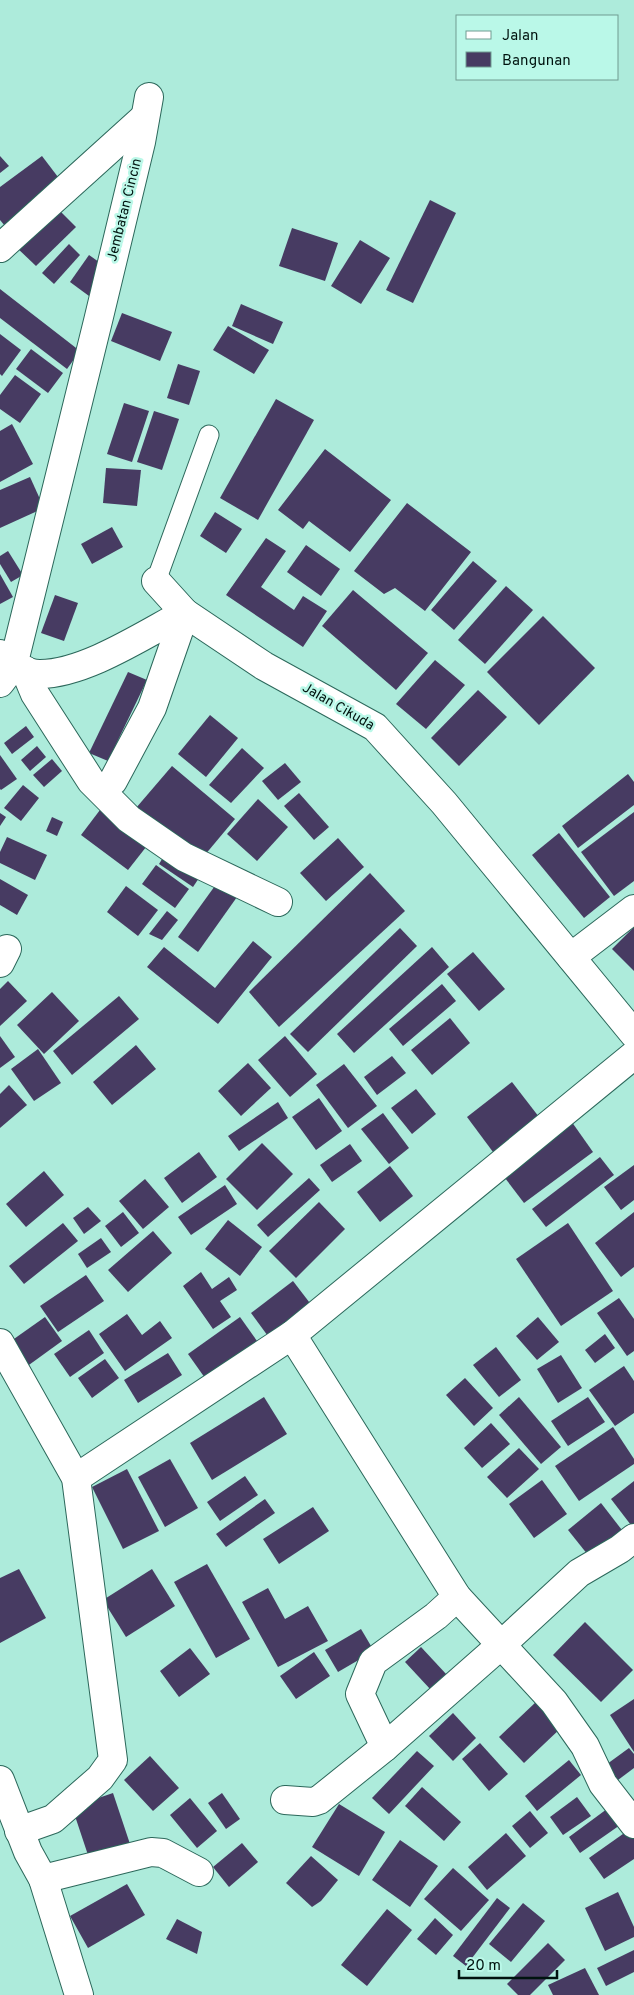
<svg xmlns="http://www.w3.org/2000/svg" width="634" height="1995" font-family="Overpass,sans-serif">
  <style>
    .building { fill: #473b62 }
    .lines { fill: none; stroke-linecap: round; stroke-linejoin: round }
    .service-casing { stroke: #2c685b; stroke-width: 21 }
    .minor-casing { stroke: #2c685b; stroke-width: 30 }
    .tertiary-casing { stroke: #2c685b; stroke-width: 30 }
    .service { stroke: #fff; stroke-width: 19 }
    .minor { stroke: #fff; stroke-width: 28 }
    .tertiary { stroke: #fff; stroke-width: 28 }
    .labels { text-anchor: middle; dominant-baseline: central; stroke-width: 5; stroke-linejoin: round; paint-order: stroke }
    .street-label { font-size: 14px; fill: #00130f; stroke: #baf8e8 }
  </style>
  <rect width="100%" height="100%" fill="#adebdb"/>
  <g class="building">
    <path d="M0,156L9,166L0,173Z"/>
    <path d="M42,156L61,181L5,226L0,220V187Z"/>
    <path d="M430,200L456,213L413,303L386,290Z"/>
    <path d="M54,205L76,227L36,266L14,245Z"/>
    <path d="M292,228L338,243L325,281L279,266Z"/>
    <path d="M360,240L390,258L361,304L331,286Z"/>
    <path d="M69,244L80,255L54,284L42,273Z"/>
    <path d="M89,255L109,269L89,296L70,282Z"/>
    <path d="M0,289L80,351L67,369L0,318Z"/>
    <path d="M241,304L283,322L273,344L232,326Z"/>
    <path d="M122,313L172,332L160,361L111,341Z"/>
    <path d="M228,326L269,350L254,374L213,350Z"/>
    <path d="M0,334L21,350L2,376L0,374Z"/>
    <path d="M31,349L63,373L48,393L16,369Z"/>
    <path d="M178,364L200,371L189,405L167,398Z"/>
    <path d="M15,375L41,394L20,423L0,409V395Z"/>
    <path d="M276,399L314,420L258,520L220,498Z"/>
    <path d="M124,403L149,411L132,462L107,454Z"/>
    <path d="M154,411L179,419L162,470L137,462Z"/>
    <path d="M12,424L33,464L0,482V431Z"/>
    <path d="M325,449L391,500L350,552L309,521L303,529L278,510Z"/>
    <path d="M106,468L141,470L137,506L103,503Z"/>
    <path d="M30,477L44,508L0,528V490Z"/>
    <path d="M407,503L471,552L425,611L395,588L384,594L354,571Z"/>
    <path d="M215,512L242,529L226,553L200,536Z"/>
    <path d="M112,527L123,547L92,564L81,544Z"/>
    <path d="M266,538L286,551L261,587L294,610L303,596L327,611L303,647L226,595Z"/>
    <path d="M306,545L340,569L321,596L287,572Z"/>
    <path d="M8,551L23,575L11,582L0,564V556Z"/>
    <path d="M473,561L497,581L454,630L431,610Z"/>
    <path d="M0,574L13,597L0,604Z"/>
    <path d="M506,586L533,610L485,664L458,640Z"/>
    <path d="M353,590L428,653L396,690L322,626Z"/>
    <path d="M55,595L78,603L64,641L41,633Z"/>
    <path d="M543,616L595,668L539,725L487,672Z"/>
    <path d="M435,660L465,685L426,729L396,704Z"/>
    <path d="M128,672L147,680L108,761L89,753Z"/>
    <path d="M478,690L507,717L459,766L431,738Z"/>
    <path d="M210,715L238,738L206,777L178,754Z"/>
    <path d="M26,726L34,737L12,754L4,743Z"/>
    <path d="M37,746L46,757L30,771L21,760Z"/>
    <path d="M242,748L264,768L231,803L209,785Z"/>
    <path d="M0,755L17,779L1,790L0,789Z"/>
    <path d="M52,759L62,771L44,787L33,775Z"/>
    <path d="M285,763L301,782L278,800L262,781Z"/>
    <path d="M172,766L235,819L199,862L136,808Z"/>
    <path d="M628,774L634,782V805L578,848L562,826Z"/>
    <path d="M23,785L39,798L21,821L4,808Z"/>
    <path d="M299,793L329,827L314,840L284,806Z"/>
    <path d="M258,799L288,827L257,861L227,834Z"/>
    <path d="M103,806L150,842L128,870L81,835Z"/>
    <path d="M634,812V881L614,896L581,852Z"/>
    <path d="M0,813L6,817L0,826Z"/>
    <path d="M52,817L63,822L57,836L46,831Z"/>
    <path d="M559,833L610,897L584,918L532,855Z"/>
    <path d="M7,837L47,855L35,880L0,863V852Z"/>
    <path d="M338,838L364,867L326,901L300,873Z"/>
    <path d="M167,851L201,875L193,887L159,864Z"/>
    <path d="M156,865L189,889L175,908L142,884Z"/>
    <path d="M370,873L405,911L279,1027L249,992Z"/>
    <path d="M0,879L28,895L17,915L0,905Z"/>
    <path d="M217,883L237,897L198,952L178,937Z"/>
    <path d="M126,886L158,910L138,936L107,912Z"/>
    <path d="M167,911L178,920L162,940L149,934Z"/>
    <path d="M634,927V971L612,949Z"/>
    <path d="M400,928L417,946L308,1052L290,1034Z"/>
    <path d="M253,941L272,957L218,1024L147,967L164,947L215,988Z"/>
    <path d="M432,947L449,967L354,1053L337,1034Z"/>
    <path d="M473,952L505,989L479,1011L447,974Z"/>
    <path d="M8,981L27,1001L0,1026V989Z"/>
    <path d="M442,984L456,1001L403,1046L389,1029Z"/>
    <path d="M52,992L79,1021L44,1054L17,1025Z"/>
    <path d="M119,996L139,1019L72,1075L53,1051Z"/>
    <path d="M450,1018L470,1043L432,1075L411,1050Z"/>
    <path d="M0,1036L15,1057L0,1068Z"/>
    <path d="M285,1036L317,1074L290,1097L258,1060Z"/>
    <path d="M136,1045L156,1069L112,1105L93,1082Z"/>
    <path d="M38,1049L61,1083L34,1101L11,1069Z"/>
    <path d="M392,1056L406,1073L377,1095L364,1077Z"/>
    <path d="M248,1063L271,1088L241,1116L218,1091Z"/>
    <path d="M344,1064L377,1106L348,1128L316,1085Z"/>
    <path d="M512,1082L539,1117L493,1152L467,1117Z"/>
    <path d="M9,1085L27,1105L0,1128V1094Z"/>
    <path d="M416,1089L436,1114L412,1134L391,1108Z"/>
    <path d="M319,1098L342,1131L316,1150L292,1117Z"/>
    <path d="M278,1102L288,1118L239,1151L228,1136Z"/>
    <path d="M383,1113L409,1148L389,1164L361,1129Z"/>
    <path d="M569,1118L593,1152L524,1203L499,1170Z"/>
    <path d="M262,1143L293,1174L257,1210L226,1179Z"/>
    <path d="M350,1144L362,1161L332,1182L320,1165Z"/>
    <path d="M199,1152L217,1177L182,1203L164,1178Z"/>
    <path d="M600,1157L614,1175L546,1227L532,1209Z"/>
    <path d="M634,1165V1200L621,1210L604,1187Z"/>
    <path d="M390,1166L413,1196L380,1222L357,1192Z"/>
    <path d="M44,1171L64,1195L26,1227L6,1204Z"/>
    <path d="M309,1178L320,1190L268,1237L257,1225Z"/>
    <path d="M145,1179L169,1207L143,1229L119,1201Z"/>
    <path d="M225,1185L237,1204L191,1235L178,1217Z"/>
    <path d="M319,1202L345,1229L296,1278L269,1251Z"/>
    <path d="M88,1207L101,1221L84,1234L73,1218Z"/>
    <path d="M123,1212L139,1233L121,1247L105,1226Z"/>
    <path d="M634,1212V1267L621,1277L595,1243Z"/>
    <path d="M228,1220L262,1247L240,1276L205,1249Z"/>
    <path d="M63,1223L78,1241L24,1284L9,1266Z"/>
    <path d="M568,1223L613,1291L561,1326L516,1259Z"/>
    <path d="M153,1231L172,1253L128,1292L108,1270Z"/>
    <path d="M101,1238L111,1252L87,1268L78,1254Z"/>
    <path d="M201,1272L212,1289L229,1277L237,1290L220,1301L231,1317L213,1329L183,1286Z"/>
    <path d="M86,1275L104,1301L58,1332L40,1306Z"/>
    <path d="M293,1281L316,1311L273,1343L251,1313Z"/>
    <path d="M619,1298L634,1319V1351L627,1356L597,1313Z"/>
    <path d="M127,1314L142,1335L160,1321L172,1338L125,1371L99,1334Z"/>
    <path d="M45,1317L62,1341L22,1370L4,1346Z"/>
    <path d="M240,1317L257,1341L205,1378L188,1354Z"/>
    <path d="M538,1317L559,1342L537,1360L516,1336Z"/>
    <path d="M89,1330L104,1353L70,1377L54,1354Z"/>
    <path d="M605,1334L615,1348L595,1363L585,1350Z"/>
    <path d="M496,1347L521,1380L499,1397L473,1365Z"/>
    <path d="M168,1353L182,1375L138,1403L124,1380Z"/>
    <path d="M561,1355L582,1388L558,1403L537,1369Z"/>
    <path d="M105,1359L119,1378L92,1398L78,1378Z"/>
    <path d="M624,1366L634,1381V1413L615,1426L589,1390Z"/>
    <path d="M465,1378L493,1408L474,1426L446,1395Z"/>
    <path d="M264,1397L287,1434L212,1480L190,1443Z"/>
    <path d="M519,1397L561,1447L541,1464L499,1415Z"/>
    <path d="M588,1397L605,1422L568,1446L551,1421Z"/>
    <path d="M491,1423L510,1444L482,1468L464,1448Z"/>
    <path d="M613,1427L634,1459V1464L579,1501L555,1466Z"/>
    <path d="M519,1448L539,1469L507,1498L487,1477Z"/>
    <path d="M170,1459L198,1508L165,1527L138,1477Z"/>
    <path d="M127,1469L159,1531L123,1549L92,1487Z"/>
    <path d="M245,1476L258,1495L220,1521L207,1502Z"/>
    <path d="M542,1480L567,1514L534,1538L509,1504Z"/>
    <path d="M634,1481V1529L611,1499Z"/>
    <path d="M265,1499L275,1513L226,1547L216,1534Z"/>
    <path d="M601,1503L625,1534L592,1560L568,1530Z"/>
    <path d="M313,1507L329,1531L279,1564L263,1539Z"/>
    <path d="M207,1564L250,1639L216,1658L174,1582Z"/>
    <path d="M19,1569L46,1618L0,1643V1578Z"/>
    <path d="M152,1569L175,1606L126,1637L103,1600Z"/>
    <path d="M268,1588L285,1619L308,1606L328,1641L278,1667L242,1602Z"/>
    <path d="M585,1622L633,1670L601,1702L553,1655Z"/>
    <path d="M361,1629L374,1651L338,1672L325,1650Z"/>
    <path d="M421,1647L447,1675L431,1690L405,1662Z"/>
    <path d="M190,1648L210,1674L179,1697L160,1671Z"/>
    <path d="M314,1652L330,1676L296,1699L280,1676Z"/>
    <path d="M634,1699V1752L610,1715Z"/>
    <path d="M537,1701L562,1727L524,1763L499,1737Z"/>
    <path d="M453,1713L476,1738L453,1761L429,1736Z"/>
    <path d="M480,1743L508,1774L489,1791L462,1759Z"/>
    <path d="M629,1748L634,1754V1768L614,1783L603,1767Z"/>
    <path d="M417,1751L434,1766L389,1814L372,1798Z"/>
    <path d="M150,1756L179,1788L153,1811L124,1780Z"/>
    <path d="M569,1760L581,1775L537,1811L525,1796Z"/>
    <path d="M422,1787L461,1822L444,1841L405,1806Z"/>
    <path d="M113,1793L132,1850L91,1864L72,1807Z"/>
    <path d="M222,1793L240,1819L226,1829L208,1803Z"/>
    <path d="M577,1797L591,1816L563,1835L550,1817Z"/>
    <path d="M190,1798L217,1831L197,1848L170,1815Z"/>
    <path d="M339,1804L385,1832L359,1876L312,1847Z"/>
    <path d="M611,1806L623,1823L580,1853L569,1837Z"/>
    <path d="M530,1811L548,1833L530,1848L512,1826Z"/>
    <path d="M630,1829L634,1834V1859L604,1879L589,1858Z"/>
    <path d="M506,1833L526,1856L487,1890L468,1867Z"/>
    <path d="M400,1840L438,1866L410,1907L372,1880Z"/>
    <path d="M242,1843L258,1862L229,1887L213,1867Z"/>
    <path d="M311,1856L338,1880L321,1901L312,1907L286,1883Z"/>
    <path d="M453,1868L489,1900L461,1931L424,1899Z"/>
    <path d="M127,1884L145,1915L88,1948L70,1916Z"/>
    <path d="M618,1892L634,1927V1937L605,1951L585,1908Z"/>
    <path d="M497,1898L510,1908L466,1966L453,1956Z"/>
    <path d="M523,1903L545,1921L511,1962L489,1944Z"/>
    <path d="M387,1909L412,1930L367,1986L341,1965Z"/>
    <path d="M435,1918L453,1935L436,1955L417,1939Z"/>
    <path d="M177,1919L202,1932L197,1954L166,1939Z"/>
    <path d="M548,1943L565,1960L530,1995H518L507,1984Z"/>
    <path d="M634,1950V1972L606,1986L597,1968Z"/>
    <path d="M585,1968L599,1995H553L548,1985Z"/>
  </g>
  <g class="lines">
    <defs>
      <path id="service" d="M156,581L209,435"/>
      <g id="minor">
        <path d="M0,248L145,117"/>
        <path d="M25,670L35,694L91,781L129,819L184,857L278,902"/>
        <path d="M0,683L13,666L98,321L141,142L149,97"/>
        <path d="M113,781L152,708L185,613L156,581"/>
        <path d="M571,957L634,909"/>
        <path d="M0,963L7,949"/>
        <path d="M634,1055L292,1335L457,1597L554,1702L585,1746L603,1784L634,1824"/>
        <path d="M0,1343L76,1478L113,1760L100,1778L53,1819L19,1831"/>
        <path d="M76,1478L292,1335"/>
        <path d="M385,1747L360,1694L373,1662L436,1616L457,1597"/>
        <path d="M0,1780L28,1852L43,1879L79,1995"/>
        <path d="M285,1800L313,1802L319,1800L385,1747L501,1645L579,1573L620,1549L634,1538"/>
        <path d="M43,1879L151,1852L163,1853L199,1872"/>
      </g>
      <path id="tertiary" d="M0,654C11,664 25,674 40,674C85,674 145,634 185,613L264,666L375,727L444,803L634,1034"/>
    </defs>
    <use href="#service" class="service-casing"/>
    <use href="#minor" class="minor-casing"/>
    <use href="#tertiary" class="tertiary-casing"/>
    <use href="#service" class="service"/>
    <use href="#minor" class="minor"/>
    <use href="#tertiary" class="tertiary"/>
  </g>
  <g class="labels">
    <g class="street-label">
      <text transform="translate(125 210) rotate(-76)">Jembatan Cincin</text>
      <text transform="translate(338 707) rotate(30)">Jalan Cikuda</text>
    </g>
  </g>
  <rect x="456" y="15" width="162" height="65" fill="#baf8e8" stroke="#709c91"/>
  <rect x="466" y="31" width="25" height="8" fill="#ffffff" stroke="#709c91"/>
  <text x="502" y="40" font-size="15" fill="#00130f">Jalan</text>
  <rect x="466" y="52" width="25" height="15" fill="#473b62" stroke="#709c91"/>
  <text x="502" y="65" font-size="15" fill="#00130f">Bangunan</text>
  <path d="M459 1970v8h98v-8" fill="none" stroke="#00130f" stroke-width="2.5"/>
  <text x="466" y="1970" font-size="15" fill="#00130f" stroke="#baf8e8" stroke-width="4" paint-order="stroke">20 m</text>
</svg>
